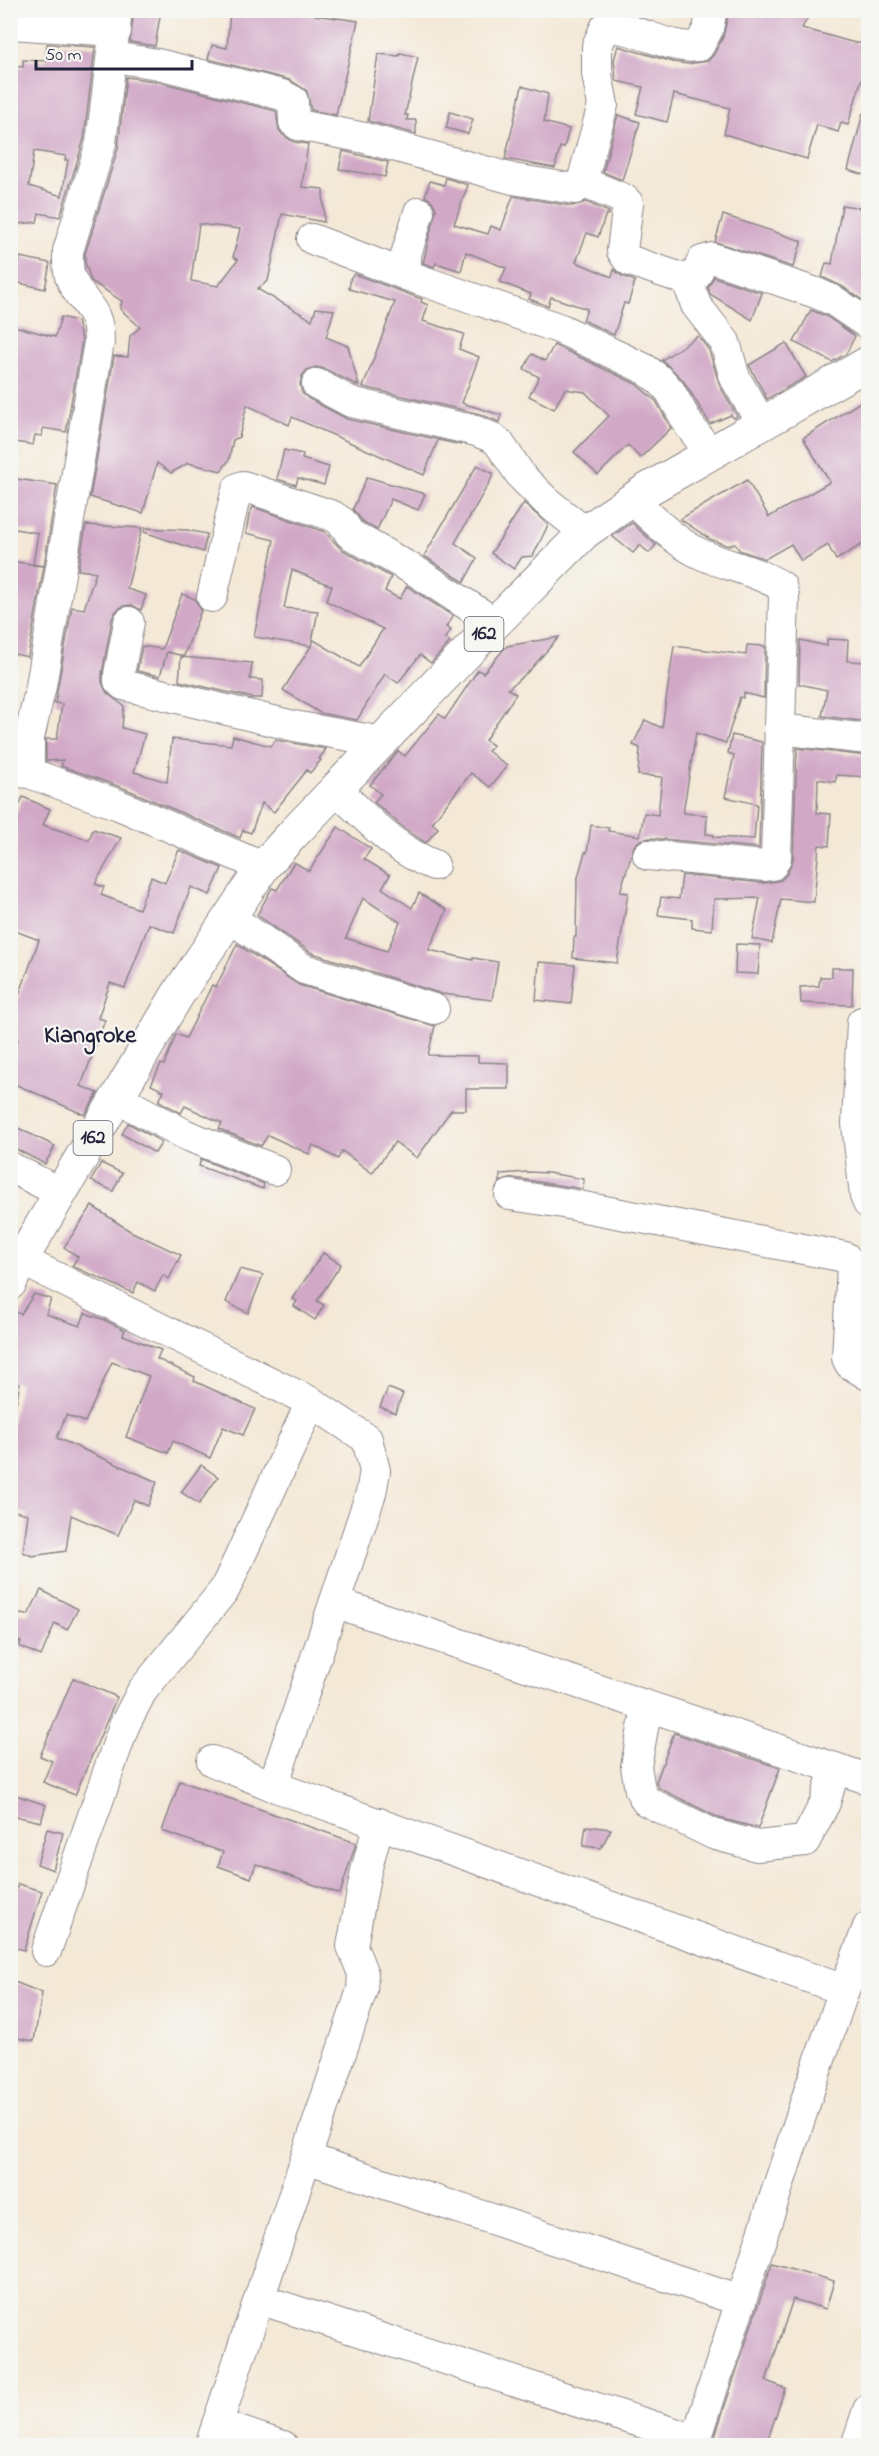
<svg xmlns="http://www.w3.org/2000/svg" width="879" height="2456" font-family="'Indie Flower',sans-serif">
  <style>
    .building { fill: #d1a9c7; fill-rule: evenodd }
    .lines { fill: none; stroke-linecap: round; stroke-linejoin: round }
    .minor-casing { stroke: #8b8588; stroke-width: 32 }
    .major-casing { stroke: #8b8588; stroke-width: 35 }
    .minor { stroke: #fff; stroke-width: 30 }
    .major { stroke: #fff; stroke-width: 33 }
    .labels { text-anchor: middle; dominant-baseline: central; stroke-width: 4.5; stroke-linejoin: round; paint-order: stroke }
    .shield { fill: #f6f6f2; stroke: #626272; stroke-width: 1.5 }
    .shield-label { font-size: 20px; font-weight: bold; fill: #22223b }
    .quarter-label { font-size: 24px; font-weight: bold; fill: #22223b; stroke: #f6f6f2 }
  </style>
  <rect width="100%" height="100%" fill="#f6f6f2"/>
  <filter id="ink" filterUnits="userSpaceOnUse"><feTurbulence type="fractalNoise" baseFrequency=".0167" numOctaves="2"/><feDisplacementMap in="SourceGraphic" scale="12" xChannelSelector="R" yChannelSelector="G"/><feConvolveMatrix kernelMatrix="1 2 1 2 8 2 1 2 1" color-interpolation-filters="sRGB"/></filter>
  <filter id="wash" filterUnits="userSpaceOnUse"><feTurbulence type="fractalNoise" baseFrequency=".008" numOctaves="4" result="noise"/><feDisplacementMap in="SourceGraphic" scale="24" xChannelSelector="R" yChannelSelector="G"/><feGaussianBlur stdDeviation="1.35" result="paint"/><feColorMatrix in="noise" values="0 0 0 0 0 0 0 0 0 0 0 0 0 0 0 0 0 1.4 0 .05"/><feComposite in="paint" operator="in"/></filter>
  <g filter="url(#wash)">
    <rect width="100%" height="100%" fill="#f4e8d6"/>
    <g id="blocks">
      <g class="building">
        <path d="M134,10H161L155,46L130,42Z"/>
        <path d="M230,10H315V15L358,21L336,115L311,110L307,91L290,80L208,59L212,45L227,48Z"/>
        <path d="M729,10H812L802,28L855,43H868V58L848,125L841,123L838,132L817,125L807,159L724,134L730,108L674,94L667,122L636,114L643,87L616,81L614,60L618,46L673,62L688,64L708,61L714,54L723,37Z"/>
        <path d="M47,44L95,47L84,139L60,217L39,213L37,222L10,225V144L17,90H10V66L23,67V60L46,61ZM34,151L66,156L65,160H68L62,196L29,186Z"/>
        <path d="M400,53L418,57L405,115H408L407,120H416V134L368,121L378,54L399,56Z"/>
        <path d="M126,77L155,81L276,111L279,130L283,135L294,142L308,144L302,187L323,189L324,222L282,214L268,281L257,289L312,320L316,308L334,310L326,337L348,346L359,386L325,369L316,367L307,370L302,376L300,384L302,393L309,399L347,419L462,445L438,440L424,475L292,417L289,425L247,405L239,437L233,440L229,460L221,471L188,463L171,473L157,463L143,513L90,497L114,356L128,357L130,336L140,327L120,309L122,301L91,281L85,262V254L118,148ZM199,224L240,229L233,257L238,260L218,286L191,281Z"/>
        <path d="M522,86L548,94L544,122L569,129L564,148L560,147L555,168L505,159Z"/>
        <path d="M450,112L473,119L468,134L446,128Z"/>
        <path d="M863,113L868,114V176L848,170Z"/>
        <path d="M618,115L640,122L622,180L603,172Z"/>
        <path d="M343,151L388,162L385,177L339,169Z"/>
        <path d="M446,178L468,185L454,224L488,234L491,226L501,230L513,196L572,206L586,202L609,212L608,215L606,214L598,237L587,233L576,262L612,277L614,270L622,276L635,281L628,304L624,303L614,335L583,320L587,309L551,297L548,306L529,299L531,294L500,282L506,268L466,252L461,271L436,263L434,267L423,263L436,209L432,201L425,196L430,181L444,185Z"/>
        <path d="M842,205L868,209V304L843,287L822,277L826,263L832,264Z"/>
        <path d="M723,215L802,241L793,267L715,242Z"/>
        <path d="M20,257L50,263L45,289L15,282Z"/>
        <path d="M354,274L422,299L421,302L428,305L423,321L464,334L459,349L479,357L462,403L501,415L499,422L480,414L363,387L395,302L349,289L351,277Z"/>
        <path d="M714,277L762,293L752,320L710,294L708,287Z"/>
        <path d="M811,310L826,316L855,336L846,354L832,362L794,342Z"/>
        <path d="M61,317L77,321L82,341L66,432L43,428L42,436L35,435L33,445L10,441V325L55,337Z"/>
        <path d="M698,336L709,350L720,386L737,416L734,418L731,415L710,424L683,380L662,360Z"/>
        <path d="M786,343L806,377L767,399L749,365Z"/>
        <path d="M554,345L636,384L656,401L671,428L640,458L628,445L598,475L574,452L609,416L585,392L565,389L554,409L529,396L539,377L524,369L532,354L545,361Z"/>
        <path d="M868,397V541L836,560L828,545L801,561L791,544L765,559L739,550L735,543L728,546L710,539L680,519L747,480L769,517L830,482L803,438Z"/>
        <path d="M284,450L303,454L302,459L329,467L324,485L298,478L296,485L277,479Z"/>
        <path d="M477,465L494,474L455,543L477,558L464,582L424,556Z"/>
        <path d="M367,477L425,494L418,510L391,499L377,530L362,521L353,509Z"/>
        <path d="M10,478L57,485L44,566L33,565L38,533L10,528Z"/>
        <path d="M524,503L548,525L533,556L522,557L514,569L491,553Z"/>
        <path d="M253,507L325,532L341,549L391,577L385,591L400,599L407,586L453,616L446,627L451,630L445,638L450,642L431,663L420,655L398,683L385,674L357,720L320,713L283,690L311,646L254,637L274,540L246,533L249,515ZM292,570L332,586L326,601L383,629L359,667L314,640L311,646L318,611L284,608Z"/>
        <path d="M632,523L656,545L649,553L640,545L633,553L612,536Z"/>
        <path d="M86,525L142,528L127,589L146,595L141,610L132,605L123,606L116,611L112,619L102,674V682L107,693L124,706L122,728L145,734L134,772L167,782L172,739L231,745L233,736L270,746L276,740L326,749L319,759L321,760L310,773L307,770L274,812L262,803L251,833L243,830L240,838L126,789L61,766L63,760L46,761V739H57L62,704L55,703L72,607L84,609L96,572L78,570Z"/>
        <path d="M145,528L187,530L207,534L203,552L144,532Z"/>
        <path d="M10,561L44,566L28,657L10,653Z"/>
        <path d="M182,594L195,599L201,610L184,656L167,652L160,676L137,671L142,646L162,649Z"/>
        <path d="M559,637L529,671L508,689L516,694L485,740L493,745L488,751L507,766L490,787L471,773L432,823L438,828L426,843L404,828L374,802L381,794L370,785L398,751L405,756L439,714L445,719L478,670L483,673L507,646Z"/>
        <path d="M827,639L848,640L847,661L868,662V722L822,716L827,690L799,684L800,640L827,646Z"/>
        <path d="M747,645L765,646L764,698L744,693L743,698L740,697L726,743L696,733L683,813L707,815L706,834L714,835V837L754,839L757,804L725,797L734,755L728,753L732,735L762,742L759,848L650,838L640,840L634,846L620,892L628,893L617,963L573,958L574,937H576L577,881L585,852L587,853L591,825L609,828L608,831L640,836L644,813L658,815L662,777L638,775L640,748L633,745L645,720L662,728L674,646L746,655Z"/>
        <path d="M181,657L252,663L250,679L263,680L262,698H253L179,681Z"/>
        <path d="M797,748L868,756V777L837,775L835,782L818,779L817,813L831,814L829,846L819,845L814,902L781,899L772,943L752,939L760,898L714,899L712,930L692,928V919L658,915L661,897L679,899L682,875L764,883L781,880L787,874L793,859Z"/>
        <path d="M23,797L50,809L43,825L89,840L93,829L121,838L95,884L104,887L101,895L139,909L151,877L165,883L179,850L222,868L210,895L191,887L174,933L149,924L125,988L110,983L98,1018L105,1020L81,1086L98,1093L85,1115L10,1082V1056L18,1040L10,1037V999L17,1001L39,940L10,929V825Z"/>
        <path d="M338,827L371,849L364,859L390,875L382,888L412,908L419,893L447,910L429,950L473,960V958L498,962L492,1000L442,994L312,953L257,915L272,888L277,890L294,862L309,871ZM363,898L400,922L387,951L346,938Z"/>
        <path d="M237,944L299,985L435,1026L428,1055L478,1056V1062L509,1063V1089H466V1110H451L417,1158L395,1142L372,1173L342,1151L338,1159L313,1145L309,1154L268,1135L261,1146L219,1129L222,1123L185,1106L181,1113L159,1101L164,1091L151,1085L161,1064L164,1065L176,1034L186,1038L212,985L216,987Z"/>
        <path d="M736,944L760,945L758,974L735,973Z"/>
        <path d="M539,962L575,965L571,1004L536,1000Z"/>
        <path d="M832,968H853L852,1005L801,1003L800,987L819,986L820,977H832Z"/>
        <path d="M128,1123L162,1142L155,1153L122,1134Z"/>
        <path d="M10,1124L55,1146L45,1164L10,1146Z"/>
        <path d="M201,1159L264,1184L263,1189L199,1166Z"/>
        <path d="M101,1163L122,1173L113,1191L91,1181Z"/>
        <path d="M527,1172L548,1173L584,1179L583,1189L513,1178L500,1182V1174Z"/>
        <path d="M92,1206L130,1231L181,1255L169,1279L163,1275L155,1291L138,1282L133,1293L72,1266L78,1257L64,1247Z"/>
        <path d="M323,1253L341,1264L317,1301L324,1305L315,1320L294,1306L297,1301L292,1299Z"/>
        <path d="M240,1269L263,1275L248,1313L226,1302Z"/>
        <path d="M34,1294L51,1299L46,1314L80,1326L85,1313L102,1319L125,1330L123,1335L161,1350L157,1359L195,1377L194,1381L255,1409L243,1435L223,1427L210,1458L173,1441L168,1453L126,1437L149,1376L112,1362L85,1422L66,1415L57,1438L157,1482L148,1506L134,1500L118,1535L71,1515L66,1551L32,1556L23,1552L28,1514L10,1510V1432L20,1384L10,1381V1311L21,1314Z"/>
        <path d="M388,1388L403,1394L395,1413L380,1407Z"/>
        <path d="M201,1465L218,1477L199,1504L181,1492Z"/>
        <path d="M41,1590L78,1609L67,1630L55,1623L41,1656L19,1646L21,1642L10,1638V1613L28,1615Z"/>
        <path d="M73,1678L117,1697L75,1795L43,1782L52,1761L40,1756Z"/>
        <path d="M674,1733L780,1768L758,1828L719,1818L659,1788L656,1782Z"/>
        <path d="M180,1781L356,1843L340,1894L256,1864L251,1878L218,1866L223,1852L162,1831Z"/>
        <path d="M16,1795L46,1805L41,1822L10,1815Z"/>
        <path d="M586,1826L611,1829L601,1848L583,1846Z"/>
        <path d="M47,1829L63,1833L53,1870L37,1864Z"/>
        <path d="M18,1884L42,1891L24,1950L10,1946V1909Z"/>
        <path d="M10,1980L42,1993L34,2041L16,2038L15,2013L10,2011Z"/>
        <path d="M772,2263L834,2281L826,2309L793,2299L766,2381L785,2388L766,2445H712Z"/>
      </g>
    </g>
  </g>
  <g filter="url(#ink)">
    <use href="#blocks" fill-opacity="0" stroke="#8b8588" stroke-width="1.5"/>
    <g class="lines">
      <defs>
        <g id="minor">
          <path d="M10,24L116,31"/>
          <path d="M113,57L158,64L282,95L293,101L294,122L298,125L365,138L513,179L575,189L582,182L603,105L597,74V46L605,28C637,25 667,51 699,46L708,29L712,10"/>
          <path d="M582,182L624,199L628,203L622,251L628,260L687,280L696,276L702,261L712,258L816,293L834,301L868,324"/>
          <path d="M419,212L406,255V275L561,329L645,369L660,380L670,391L689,425L710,453"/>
          <path d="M312,239L406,275"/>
          <path d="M687,280L696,305L725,342L735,378L762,424"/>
          <path d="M317,384L351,402L476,431L493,438L499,443L522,477L546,501L585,532"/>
          <path d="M633,500C654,520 676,543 703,555C728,566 757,571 781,586L784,596L776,858L772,865L765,866L648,855"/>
          <path d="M212,597L235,497L238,488L243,486L333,516L342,522L350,534L417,572L495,623"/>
          <path d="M129,622L119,674V681L123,685L294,726L383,742"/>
          <path d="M779,729L868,739"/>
          <path d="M10,771L29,773L119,805L263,867"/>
          <path d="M29,773V738L41,686L99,342C99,306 82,306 71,279C67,270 68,260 68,251L101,143L117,10"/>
          <path d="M337,790C368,819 393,849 434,865"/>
          <path d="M229,917L304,969L434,1009"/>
          <path d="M862,1022L857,1124L865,1196L868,1203"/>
          <path d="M117,1098L186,1135L275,1170"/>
          <path d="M10,1167L61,1193"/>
          <path d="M510,1195L563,1203L845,1257L852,1265L847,1358L850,1364L868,1375"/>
          <path d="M21,1260L311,1402L367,1439L375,1471L371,1493L273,1786L844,1990L868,1927"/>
          <path d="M336,1603L868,1779"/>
          <path d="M647,1707L636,1766L640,1790L646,1801L713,1834L757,1846L805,1841L825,1803L835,1768"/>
          <path d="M212,1761L273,1786"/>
          <path d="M46,1951L124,1726L142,1691L225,1589L311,1402"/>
          <path d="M306,2158L741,2301"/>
          <path d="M259,2299L696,2440"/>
          <path d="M217,2424L283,2446"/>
          <path d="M210,2446L362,1990L363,1974L352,1946L366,1871L379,1823"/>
          <path d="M694,2446L810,2088L844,1990"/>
          <path d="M856,2446L868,2410"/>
        </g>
        <path id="major" d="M10,1283L21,1260L178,994L263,867L291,836L495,623L585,532L645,491L868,363"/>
      </defs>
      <use href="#minor" class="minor-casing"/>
      <use href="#major" class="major-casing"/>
      <use href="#minor" class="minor"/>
      <use href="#major" class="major"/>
    </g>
  </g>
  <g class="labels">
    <g class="shield">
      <rect x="464.5" y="617" width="39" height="34" rx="4.5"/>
      <rect x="73.5" y="1121" width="39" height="34" rx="4.5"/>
    </g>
    <g class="shield-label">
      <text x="484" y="634">162</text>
      <text x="93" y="1138">162</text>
    </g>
    <g class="quarter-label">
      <text x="90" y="1036">Kiangroke</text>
    </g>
  </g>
  <rect width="879" height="2456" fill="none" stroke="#f6f6f2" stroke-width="36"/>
  <path d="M36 60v9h156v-9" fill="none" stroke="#22223b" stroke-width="3"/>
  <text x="45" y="60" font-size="18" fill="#22223b" stroke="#f6f6f2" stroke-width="4.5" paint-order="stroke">50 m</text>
</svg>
